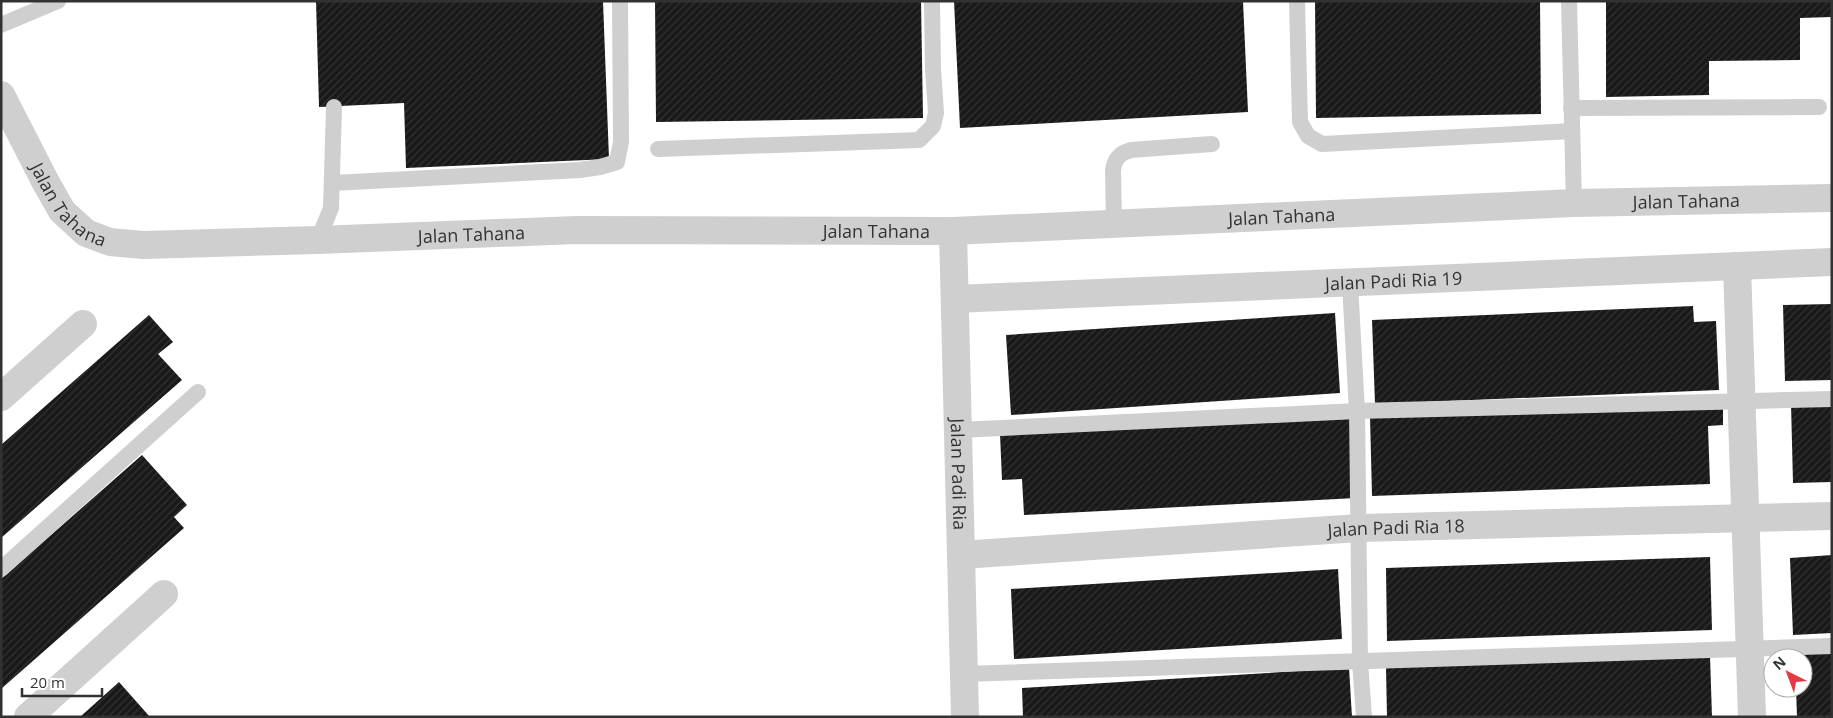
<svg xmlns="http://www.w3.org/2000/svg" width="1833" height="718" font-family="'Open Sans',sans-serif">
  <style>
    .building { fill: url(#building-hatch) }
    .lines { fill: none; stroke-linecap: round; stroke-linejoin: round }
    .service { stroke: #cfcfcf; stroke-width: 16 }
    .minor { stroke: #cfcfcf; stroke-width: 28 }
    .tertiary { stroke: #cfcfcf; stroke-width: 28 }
    .labels { text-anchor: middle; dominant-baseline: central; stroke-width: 5; stroke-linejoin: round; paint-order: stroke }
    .street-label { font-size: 18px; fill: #323232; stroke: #fff }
  </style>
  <defs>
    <pattern id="building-hatch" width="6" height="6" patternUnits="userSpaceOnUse" patternTransform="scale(1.25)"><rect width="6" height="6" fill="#191919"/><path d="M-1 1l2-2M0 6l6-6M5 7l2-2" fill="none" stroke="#323232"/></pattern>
  </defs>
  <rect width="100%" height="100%" fill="#fff"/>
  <g class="building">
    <path d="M316,1H603L609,159L406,168L404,103L319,107Z"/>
    <path d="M655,1H921L923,118L656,122Z"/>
    <path d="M954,1H1243L1248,112L960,128Z"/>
    <path d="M1315,1H1540L1541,114L1316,118Z"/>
    <path d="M1606,1H1832V17L1800,18V60L1709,61V95L1606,97Z"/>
    <path d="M1832,304V380L1785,381L1783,305Z"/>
    <path d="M1693,306L1694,322L1716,321L1719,390L1375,404L1372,320Z"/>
    <path d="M1335,313L1340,393L1011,415L1006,335Z"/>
    <path d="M149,315L173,342L158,354L182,380L1,538V445Z"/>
    <path d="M1832,402V482L1793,483L1791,403Z"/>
    <path d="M1723,403V425L1708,426L1710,484L1372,496L1370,416Z"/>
    <path d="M1352,416L1356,498L1024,515L1022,479L1002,480L1000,434Z"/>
    <path d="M142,455L187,505L174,517L184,528L1,689V579Z"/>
    <path d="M1832,555V633L1793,635L1790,558Z"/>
    <path d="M1710,557L1712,630L1387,641L1386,568Z"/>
    <path d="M1338,569L1342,639L1014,659L1011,589Z"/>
    <path d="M1832,650V716L1797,717L1796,688H1803V658H1795V651Z"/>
    <path d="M1710,656L1712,717H1387L1386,667Z"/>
    <path d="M1349,668L1352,717H1023L1022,688Z"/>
    <path d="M119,682L150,717H80Z"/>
  </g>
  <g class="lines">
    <g class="service">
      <path d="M1297,1L1300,122L1308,136L1322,144L1572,131"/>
      <path d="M1569,1L1574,203"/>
      <path d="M1,25L58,1"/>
      <path d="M1571,108L1819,107"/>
      <path d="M658,149L919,140L933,126L936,113L933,69L932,1"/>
      <path d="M332,183L580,170L600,167L617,162L621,142L620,1"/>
      <path d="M1114,225L1113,170C1115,158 1120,153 1131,150L1212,144"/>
      <path d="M318,240L331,208L334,107"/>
      <path d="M1350,284L1357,411L1360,661L1364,717"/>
      <path d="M958,430L1357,411L1832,399"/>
      <path d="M1,569L198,392"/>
      <path d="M964,674L1832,646"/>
    </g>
    <g class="minor">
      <path id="s1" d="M953,231L1574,203L1832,198"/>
      <path d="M1737,266L1752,717"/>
      <path id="s2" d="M955,299L1832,262"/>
      <path d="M1,397L83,324"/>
      <path id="s3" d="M961,555L1359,528L1832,516"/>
      <path d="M28,717L164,594"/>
    </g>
    <path class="tertiary" id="s4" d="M1,95L45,181L62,211L86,233L110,242L143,245L318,240L577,230L953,231L965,717"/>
  </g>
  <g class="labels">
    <g class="street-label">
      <text stroke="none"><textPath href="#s4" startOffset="131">Jalan Tahana</textPath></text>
      <text stroke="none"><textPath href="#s1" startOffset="734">Jalan Tahana</textPath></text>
      <text stroke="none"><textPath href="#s1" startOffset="329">Jalan Tahana</textPath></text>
      <text stroke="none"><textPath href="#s4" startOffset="956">Jalan Tahana</textPath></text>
      <text stroke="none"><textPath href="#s4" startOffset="551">Jalan Tahana</textPath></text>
      <text stroke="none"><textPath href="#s2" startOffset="439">Jalan Padi Ria 19</textPath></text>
      <text stroke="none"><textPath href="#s4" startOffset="1276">Jalan Padi Ria</textPath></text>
      <text stroke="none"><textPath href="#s3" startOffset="436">Jalan Padi Ria 18</textPath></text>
    </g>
  </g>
  <rect width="1833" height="718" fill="none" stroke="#323232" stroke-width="5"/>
  <g transform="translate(1788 673) rotate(318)"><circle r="24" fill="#ffffff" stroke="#adadad"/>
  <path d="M0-4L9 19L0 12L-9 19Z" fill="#e43a46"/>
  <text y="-8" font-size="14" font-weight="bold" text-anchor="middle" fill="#323232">N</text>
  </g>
  <path d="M22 688v8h80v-8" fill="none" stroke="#323232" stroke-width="2.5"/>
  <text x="30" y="688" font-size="15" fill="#323232" stroke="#ffffff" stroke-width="4" paint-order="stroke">20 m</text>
</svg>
